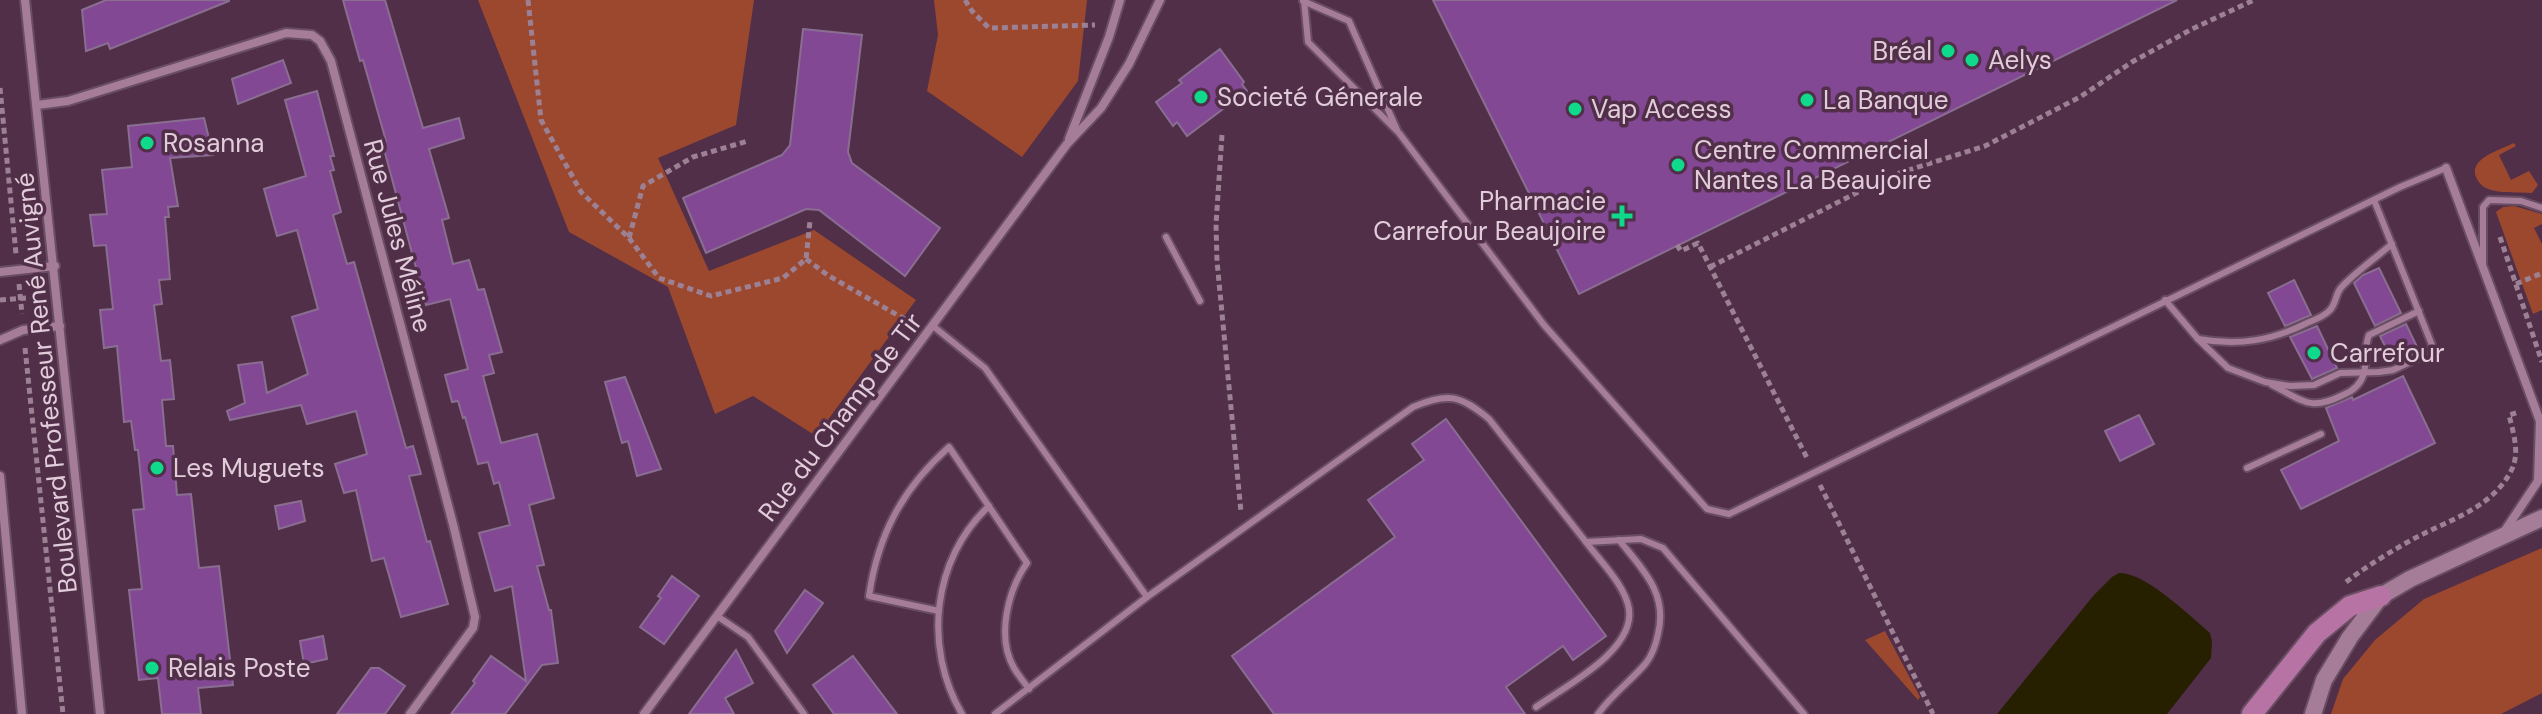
<svg xmlns="http://www.w3.org/2000/svg" width="2542" height="714" font-family="'DM Sans',sans-serif">
  <style>
    .green { fill: #9c482e }
    .water { fill: #261f00 }
    .building { fill: #834894; stroke: #896e91; stroke-width: 2 }
    .lines { fill: none; stroke-linecap: round; stroke-linejoin: round }
    .lane-casing { stroke: #694d62; stroke-width: 10 }
    .street-casing { stroke: #694d62; stroke-width: 12 }
    .secondary-casing { stroke: #694d62; stroke-width: 20 }
    .primary-casing { stroke: #694d62; stroke-width: 24 }
    .path { stroke: #9c8194; stroke-width: 5; stroke-dasharray: 6 4; stroke-linecap: butt }
    .lane { stroke: #a57d99; stroke-width: 6 }
    .street { stroke: #a57d99; stroke-width: 8 }
    .secondary { stroke: #a57d99; stroke-width: 16 }
    .primary { stroke: #b773a4; stroke-width: 20 }
    .poi-dot { fill: #0fd98a; stroke: #512f48; stroke-width: 3 }
    .labels { text-anchor: middle; dominant-baseline: central; stroke-width: 7; stroke-linejoin: round; paint-order: stroke }
    .poi-label { font-size: 26px; fill: #e1ccda; stroke: #512f48; text-anchor: start }
    .street-label { font-size: 26px; fill: #e1ccda; stroke: #512f48 }
  </style>
  <rect width="100%" height="100%" fill="#512f48"/>
  <g class="green">
    <path d="M478,0H754L736,125L658,158L709,271L814,230L916,300L816,436L753,396L715,414L668,287L569,232Z"/>
    <path d="M934,0H1087L1078,81L1022,157L927,91L938,35Z"/>
    <path d="M2514,143L2516,146L2499,155L2511,180L2529,171L2538,185L2532,193C2518,192 2499,194 2486,188C2483,187 2479,183 2477,179C2466,159 2500,150 2514,143Z"/>
    <path d="M2514,206L2542,214V224L2534,228L2542,244V310L2533,314L2496,212L2503,207Z"/>
    <path d="M2542,548V693L2501,714H2331L2343,679L2375,640L2424,599Z"/>
    <path d="M1885,631L1920,697L1918,700L1865,640Z"/>
  </g>
  <path class="water" d="M2119,573C2145,572 2190,616 2210,633L2212,642L2211,658L2167,714H1997L2094,595L2112,577Z"/>
  <g class="building">
    <path d="M106,0H229V1L110,49L108,43L86,51L82,10Z"/>
    <path d="M343,0H385L423,128L459,118L464,138L429,149L449,218L442,220L453,264L469,260L478,290L484,289L502,352L489,355L494,373L483,376L501,443L537,434L554,498L529,505L544,565L537,566L549,610H551L558,663L542,665L505,714H451L475,683L473,681L491,656L526,681L512,586L495,591L479,533L510,525L499,482L494,484L488,462L478,464L465,417L463,418L458,401L452,402L445,375L468,369L450,299L426,305L382,142L386,141L363,60L360,61Z"/>
    <path d="M1433,0H2177L1579,294Z"/>
    <path d="M803,29L862,35L848,152L852,163L940,228L905,276L819,210L806,209L706,253L683,198L782,155L790,145Z"/>
    <path d="M1220,49L1244,82L1242,84L1247,91L1187,136L1177,122L1173,126L1156,102L1182,83L1179,80Z"/>
    <path d="M283,60L291,83L238,104L232,79Z"/>
    <path d="M317,91L334,156H330L334,170L330,171L341,212L333,215L347,264L354,262L406,448L413,446L421,474L409,476L427,542L430,541L448,604L401,617L384,558L372,561L356,490L344,493L335,464L367,454L356,411L307,424L301,405L230,420L227,411L245,403L238,365L262,362L267,393L308,374L292,317L318,309L297,230L277,236L264,189L306,176L285,100Z"/>
    <path d="M204,118L213,155L170,158L178,206L168,207L169,217H165L170,279L159,280L162,304L154,305L161,361L170,360L174,399L162,400L166,446H173L177,495L191,494L199,568L219,566L233,685L198,688L201,714H162L158,678L139,680L129,590L142,589L133,510L144,509L138,450H135L131,421L124,422L117,346L104,348L100,310L113,309L106,245L94,246L90,215L107,214L102,170L132,167L128,126Z"/>
    <path d="M2379,268L2401,313L2375,326L2354,283L2363,275Z"/>
    <path d="M2294,280L2311,315L2285,326L2268,293Z"/>
    <path d="M2406,324L2419,351L2393,363L2380,336Z"/>
    <path d="M2317,326L2337,368L2312,379L2290,337Z"/>
    <path d="M2403,376L2435,443L2301,509L2281,470L2339,441L2326,408L2352,397L2353,400Z"/>
    <path d="M625,377L661,469L637,476L628,441L622,443L605,382Z"/>
    <path d="M2139,415L2154,444L2120,461L2105,431Z"/>
    <path d="M1446,419L1606,636L1573,660L1563,646L1506,687L1525,714H1274L1232,656L1395,537L1368,500L1424,460L1412,444Z"/>
    <path d="M301,501L305,521L279,529L275,506Z"/>
    <path d="M672,576L699,596L664,644L640,627L661,598L658,596Z"/>
    <path d="M805,590L823,603L787,653L775,631Z"/>
    <path d="M323,636L327,659L304,664L300,641Z"/>
    <path d="M736,650L753,683L725,698L734,714H689Z"/>
    <path d="M853,656L897,714H834L813,685Z"/>
    <path d="M371,668H379L405,686L385,714H337Z"/>
  </g>
  <g class="lines">
    <defs>
      <g id="lane">
        <path d="M1304,0L1308,42L1399,133L1544,325L1707,509L1729,514L2400,187L2446,168"/>
        <path d="M1303,1L1349,21L1397,130"/>
        <path d="M1166,237L1200,301"/>
        <path d="M2483,263V207L2489,200L2521,201L2542,208"/>
        <path d="M2165,300L2198,339L2228,368L2265,382L2290,386L2314,385L2340,373L2379,372L2393,370L2429,353L2432,345L2374,200"/>
        <path d="M933,326L985,368L1147,597"/>
        <path d="M2198,339C2238,346 2271,341 2307,323C2314,320 2323,317 2329,311C2336,305 2335,296 2340,289C2348,278 2379,255 2392,244"/>
        <path d="M2272,385C2303,400 2309,412 2343,395C2353,391 2361,384 2364,373C2367,360 2364,347 2369,335L2419,311"/>
        <path d="M2247,468L2321,434"/>
        <path d="M939,611L869,596C878,534 903,488 949,447L1027,563C1008,590 996,637 1014,668C1018,675 1024,682 1029,689"/>
        <path d="M717,616L748,637L804,714"/>
        <path d="M1536,707C1565,686 1635,651 1629,609C1625,585 1600,561 1586,542"/>
        <path d="M962,714C923,648 932,559 989,506"/>
        <path d="M995,714L1147,597L1413,407C1448,392 1460,395 1489,419L1586,542L1641,539L1663,548L1804,714"/>
        <path d="M1598,714C1612,694 1631,681 1646,663C1652,655 1656,644 1658,634C1668,593 1643,570 1619,540"/>
      </g>
      <g id="street">
        <path d="M25,0L100,714"/>
        <path d="M37,105L68,101L286,33L312,35L320,41L331,61L454,528L475,617L473,628L410,714"/>
        <path d="M1069,139L1109,37L1120,0"/>
        <path d="M2446,168L2540,421L2538,481L2504,532"/>
        <path d="M0,272L55,266"/>
        <path d="M0,340L23,330L60,326"/>
        <path d="M0,476L22,714"/>
        <path d="M644,714L1067,144L1101,108L1129,64L1160,0"/>
      </g>
      <path id="secondary" d="M2313,714L2324,680L2350,637L2381,596L2410,579L2542,518"/>
      <path id="primary" d="M2252,714L2317,633L2350,606L2381,596"/>
    </defs>
    <use href="#lane" class="lane-casing"/>
    <use href="#street" class="street-casing"/>
    <use href="#secondary" class="secondary-casing"/>
    <use href="#primary" class="primary-casing"/>
    <g class="path">
      <path d="M528,0L541,120L581,192L629,238L643,186L693,157L748,141"/>
      <path d="M965,0L972,11L989,28L1095,25"/>
      <path d="M0,88L16,254"/>
      <path d="M1222,135L1216,224L1217,261L1241,512"/>
      <path d="M2500,237L2542,362"/>
      <path d="M629,238L659,278L711,296L783,278L806,259L810,221"/>
      <path d="M1677,245L1681,251L1698,243L1807,458"/>
      <path d="M806,259L829,276L915,325"/>
      <path d="M1710,267L1890,176L1985,146L2080,97L2132,62L2192,29L2254,0"/>
      <path d="M19,284L22,314"/>
      <path d="M2516,284L2542,273"/>
      <path d="M0,300L39,297"/>
      <path d="M25,348L63,714"/>
      <path d="M1820,485L1933,714"/>
      <path d="M2346,582C2367,566 2390,552 2413,539C2449,520 2493,508 2512,469C2520,452 2513,432 2509,415L2519,412"/>
    </g>
    <use href="#lane" class="lane"/>
    <use href="#street" class="street"/>
    <use href="#secondary" class="secondary"/>
    <use href="#primary" class="primary"/>
  </g>
  <g class="poi-dot">
    <circle cx="1948" cy="51" r="8"/>
    <circle cx="1972" cy="60" r="8"/>
    <circle cx="1201" cy="97" r="8"/>
    <circle cx="1807" cy="100" r="8"/>
    <circle cx="1575" cy="109" r="8"/>
    <circle cx="147" cy="143" r="8"/>
    <circle cx="1678" cy="165" r="8"/>
    <path d="M1618 204h8v8h8v8h-8v8h-8v-8h-8v-8h8z"/>
    <circle cx="2314" cy="353" r="8"/>
    <circle cx="157" cy="468" r="8"/>
    <circle cx="152" cy="668" r="8"/>
  </g>
  <g class="labels">
    <g class="poi-label">
      <text x="1932" y="51" text-anchor="end">Bréal</text>
      <text x="1988" y="60">Aelys</text>
      <text x="1217" y="97">Societé Génerale</text>
      <text x="1823" y="100">La Banque</text>
      <text x="1591" y="109">Vap Access</text>
      <text x="163" y="143">Rosanna</text>
      <text x="1694" y="150">Centre Commercial<tspan x="1694" dy="30">Nantes La Beaujoire</tspan></text>
      <text x="1606" y="201" text-anchor="end">Pharmacie<tspan x="1606" dy="30">Carrefour Beaujoire</tspan></text>
      <text x="2330" y="353">Carrefour</text>
      <text x="173" y="468">Les Muguets</text>
      <text x="168" y="668">Relais Poste</text>
    </g>
    <g class="street-label">
      <text transform="translate(398 236) rotate(75)">Rue Jules Méline</text>
      <text transform="translate(46 383) rotate(-96)">Boulevard Professeur René Auvigné</text>
      <text transform="translate(840 417) rotate(-53)">Rue du Champ de Tir</text>
    </g>
  </g>
</svg>
